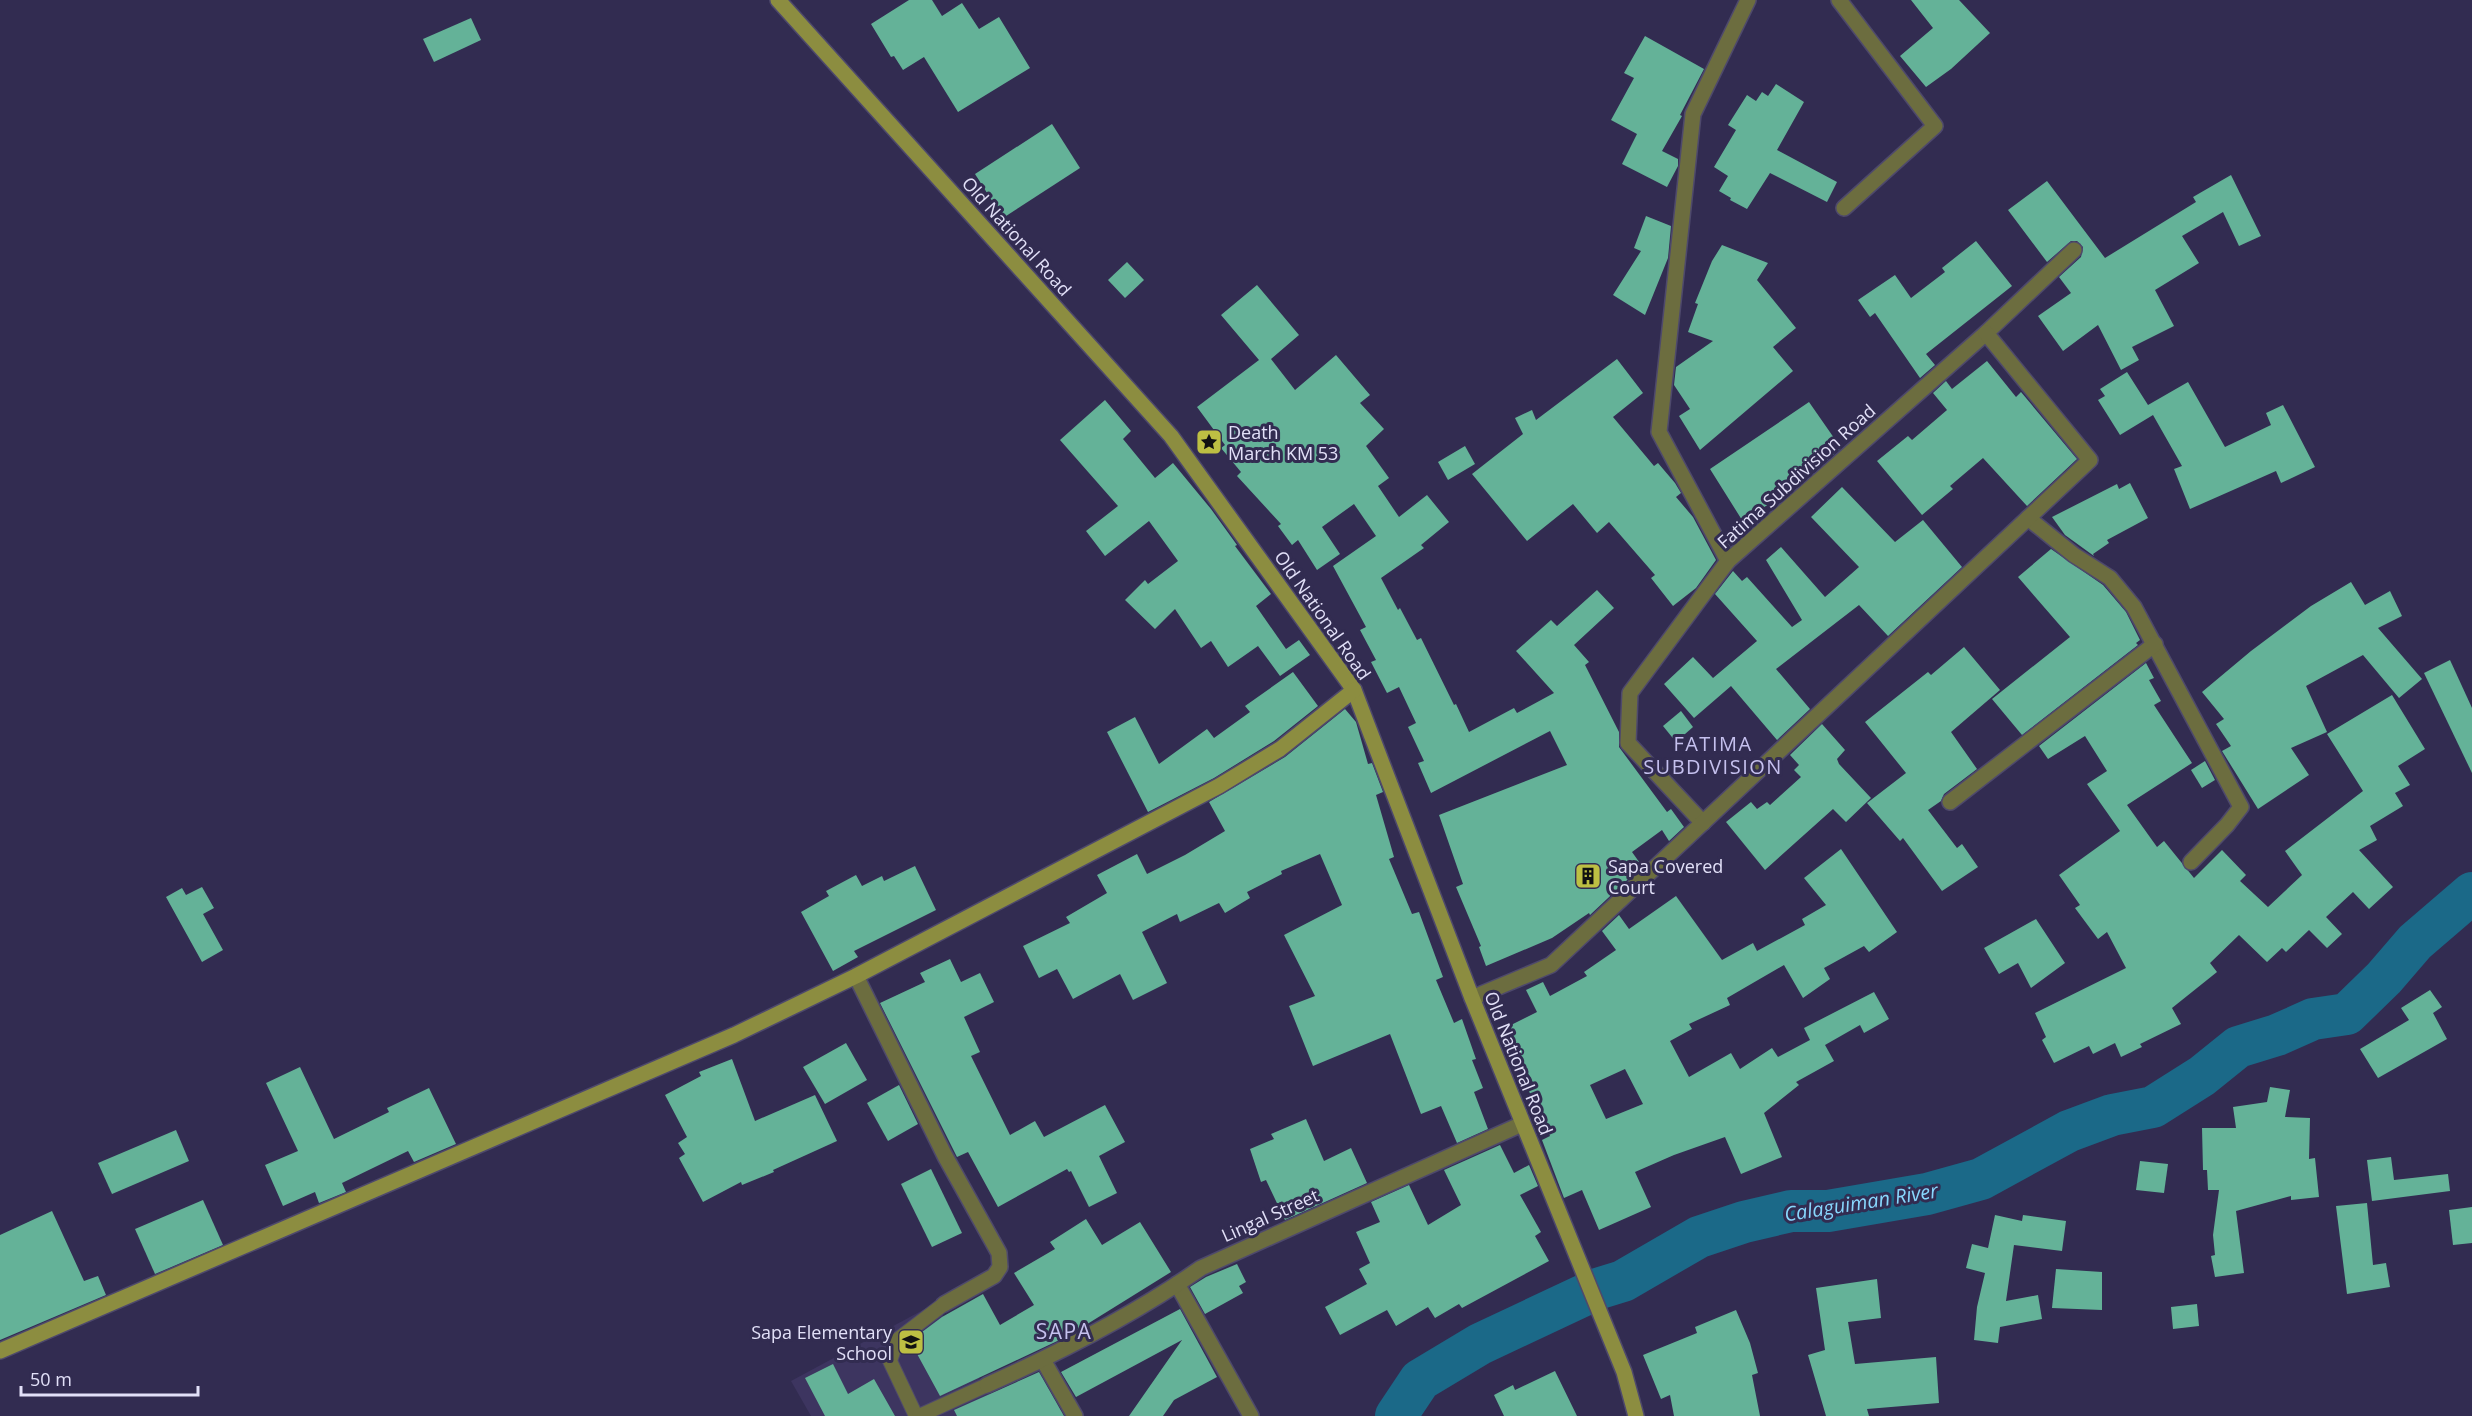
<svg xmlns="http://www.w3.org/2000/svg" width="2472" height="1416" font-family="'Open Sans',sans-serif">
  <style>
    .built { fill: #3d3560 }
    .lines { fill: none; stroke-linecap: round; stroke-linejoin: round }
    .river { stroke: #1b6988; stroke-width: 42 }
    .building { fill: #64b298; fill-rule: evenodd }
    .lane-casing { stroke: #4e496c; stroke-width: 16 }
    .street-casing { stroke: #4e496c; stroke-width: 18 }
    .secondary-casing { stroke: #4e496c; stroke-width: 18 }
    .lane { stroke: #6c6d3f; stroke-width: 14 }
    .street { stroke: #6c6d3f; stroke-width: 15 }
    .secondary { stroke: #8c8d40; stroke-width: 15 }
    .labels { text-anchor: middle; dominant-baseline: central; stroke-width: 6; stroke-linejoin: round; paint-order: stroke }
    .street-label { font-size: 18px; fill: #e2e0f8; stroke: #322c51 }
    .poi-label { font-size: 18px; fill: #e2e0f8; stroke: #322c51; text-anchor: start }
    .neighbourhood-label { font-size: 20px; letter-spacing: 1.5px; fill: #c5c0ee; stroke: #322c51 }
    .water-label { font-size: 20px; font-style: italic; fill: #88d7fd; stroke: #322c51 }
    .quarter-label { font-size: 21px; letter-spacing: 1.5px; fill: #c5c0ee; stroke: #322c51 }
  </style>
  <rect width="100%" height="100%" fill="#322c51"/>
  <path class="built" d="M936,1303L1001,1416H811L791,1381Z"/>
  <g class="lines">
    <path class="river" d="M1396,1416L1420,1380L1480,1344L1597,1289L1623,1281L1699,1237L1744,1222L1791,1211H1828L1927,1194L1981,1179L2069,1131L2112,1115L2153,1107L2202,1076L2238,1047L2277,1035L2313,1019L2347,1014L2384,978L2415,942L2472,893"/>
  </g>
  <g class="building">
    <path d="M909,0H932L942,16L962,3L979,29L999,17L1030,68L958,112L924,57L903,70L894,56L891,57L871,24Z"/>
    <path d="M1911,0H1959L1990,33L1951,69L1926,87L1900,56L1933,28Z"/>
    <path d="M471,18L481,40L434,62L423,39Z"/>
    <path d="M1645,36L1704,69L1680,115L1682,116L1662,151L1678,159V166L1667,187L1622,164L1637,134L1611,120L1634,78L1624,73Z"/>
    <path d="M1776,84L1804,102L1777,150L1837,182L1827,202L1770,173L1747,209L1730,200L1731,198L1719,191L1728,176L1714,167L1736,130L1728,125L1747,95L1756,101L1762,92L1768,96Z"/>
    <path d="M1052,124L1080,168L1003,218L975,174Z"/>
    <path d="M2231,175L2261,236L2239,246L2223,212L2182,236L2199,263L2155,290L2174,326L2132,347L2139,360L2121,370L2098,325L2063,351L2038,316L2071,293L2059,277L2081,257L2083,247L2077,241H2071L2047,262L2008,210L2047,181L2105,258L2196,202L2193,197Z"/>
    <path d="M1646,216L1671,226L1668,258L1645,315L1613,295L1641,251L1634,248Z"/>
    <path d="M1976,241L2012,286L1926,354L1935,365L1920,378L1875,313L1870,317L1858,300L1895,275L1911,298L1945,272L1942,268Z"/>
    <path d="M1722,245L1768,263L1757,280L1796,328L1773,347L1793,371L1700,450L1679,416L1690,409L1674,385L1676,367L1713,341L1688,332L1698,304L1695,303L1712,261Z"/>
    <path d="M1127,262L1144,280L1125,298L1108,280Z"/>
    <path d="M1257,285L1299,335L1271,359L1295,390L1336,355L1370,395L1360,403L1384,429L1366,446L1389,478L1378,486L1399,517L1427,495L1449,522L1421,545L1424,548L1381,578L1398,610L1400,608L1417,640L1421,638L1454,705L1456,704L1469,732L1514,708L1517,713L1554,693L1516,651L1551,620L1557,626L1597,590L1614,608L1574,645L1589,662L1585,665L1619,732V747L1667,812L1671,809L1684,827L1669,841L1662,830L1632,852L1642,866L1590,915L1589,913L1552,938L1486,966L1479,947L1481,946L1456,887L1463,884L1439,815L1567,765L1550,731L1431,793L1418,763L1424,761L1408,727L1416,723L1399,687L1387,693L1371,662L1376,660L1360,630L1366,627L1333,566L1376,536L1354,504L1322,527L1340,554L1317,570L1298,540L1292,545L1278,526L1281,524L1237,476L1241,472L1221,448L1225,445L1197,407L1259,360L1221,315Z"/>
    <path d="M1617,359L1643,393L1613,417L1654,466L1658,463L1675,483L1681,493L1676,497L1693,517L1716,560L1696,588L1673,606L1651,578L1655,575L1609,522L1597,533L1573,504L1527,541L1472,474L1523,434L1515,418L1532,410L1536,420Z"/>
    <path d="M1987,361L2016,397L2021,392L2077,459L2027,506L1983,458L1950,486L1953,489L1922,515L1877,461L1908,436L1912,440L1947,410L1933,393L1946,381L1952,389Z"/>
    <path d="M2127,372L2148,405L2188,382L2225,447L2271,425L2266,413L2283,405L2315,467L2281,483L2276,471L2190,509L2174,469L2182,466L2153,415L2120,435L2098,400L2105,396L2100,389Z"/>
    <path d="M1105,400L1131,431L1123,439L1155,478L1173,463L1211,509L1237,545L1235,546L1271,594L1256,606L1286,649L1299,640L1310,655L1280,676L1258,646L1228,667L1211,641L1201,648L1175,609L1155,629L1125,600L1145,580L1148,584L1178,561L1149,521L1105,556L1086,531L1118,506L1060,440Z"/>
    <path d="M1809,402L1841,448L1826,461L1781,493L1783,496L1742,520L1710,469Z"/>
    <path d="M1465,446L1475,464L1448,480L1438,462Z"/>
    <path d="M2130,483L2148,518L2107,540L2109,543L2093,554L2094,556L2065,535L2052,517L2117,484L2119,489Z"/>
    <path d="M1842,487L1895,542L1923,520L1962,567L1888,636L1859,605L1776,669L1810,709L1777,740L1731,686L1694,718L1664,684L1693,657L1713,678L1757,641L1715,594L1733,571L1742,581L1747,577L1792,627L1802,620L1766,560L1781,547L1825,597L1859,567L1811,517Z"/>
    <path d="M2051,549L2103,585L2126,612L2140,640L2136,643L2138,645L2022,735L1992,699L2070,637L2018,577Z"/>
    <path d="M2351,582L2365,605L2390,591L2402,616L2378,628L2422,679L2399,698L2363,655L2306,686L2327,732L2291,748L2309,775L2258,809L2222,751L2231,746L2216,724L2224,719L2202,692L2251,651L2311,606Z"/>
    <path d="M1964,647L2000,690L1951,732L1977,769L1944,794L1941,801L1928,810L1957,848L1962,844L1978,867L1942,891L1903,838L1900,841L1867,803L1906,773L1865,722L1928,672L1931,675Z"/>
    <path d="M2450,660L2472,708V773L2424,673Z"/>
    <path d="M2146,663L2154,678L2149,680L2161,701L2154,705L2192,763L2127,805L2157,847L2164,841L2194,878L2222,850L2246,875L2240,881L2268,907L2302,875L2285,851L2363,791L2327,734L2392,695L2425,749L2398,766L2410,785L2395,793L2403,806L2370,826L2377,840L2359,850L2393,887L2369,909L2353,892L2326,917L2342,934L2327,948L2309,930L2286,952L2282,948L2267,962L2239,935L2210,963L2217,972L2172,1008L2181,1024L2140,1044L2142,1047L2121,1057L2115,1043L2093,1054L2089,1046L2054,1063L2042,1040L2046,1037L2035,1013L2126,968L2107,932L2098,939L2075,908L2080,905L2059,875L2120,831L2087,784L2107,771L2085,736L2048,759L2039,746Z"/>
    <path d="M1293,672L1318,706L1274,741L1214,778L1148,812L1107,732L1135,717L1159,764L1207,729L1214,738L1250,712L1245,706Z"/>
    <path d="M1345,709L1356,722L1368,764L1372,763L1383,792L1376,795L1394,857L1389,859L1412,914L1419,912L1443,977L1436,980L1454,1023L1462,1019L1476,1059L1472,1060L1483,1088L1474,1092L1488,1129L1457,1143L1441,1106L1421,1114L1390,1034L1313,1066L1289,1006L1315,996L1284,935L1342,905L1320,854L1281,871L1282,874L1247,892L1250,898L1225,913L1219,903L1180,922L1177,914L1142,932L1167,983L1133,1000L1120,974L1073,999L1057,969L1039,978L1023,946L1070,923L1066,917L1107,893L1097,875L1137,854L1147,874L1185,855L1225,831L1209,802L1285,757Z"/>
    <path d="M1681,711L1693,727L1676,742L1663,726Z"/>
    <path d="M1822,724L1845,750L1837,759L1839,764L1871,798L1846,822L1833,809L1765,870L1726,822L1751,802L1757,809L1767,802L1770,805L1801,777L1794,770L1799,765L1790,755Z"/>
    <path d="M2205,761L2215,780L2202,788L2191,770Z"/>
    <path d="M1841,849L1897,932L1869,952L1864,946L1824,968L1830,979L1803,998L1784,965L1727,998L1730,1005L1689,1024L1692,1029L1670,1041L1689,1077L1731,1053L1740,1069L1772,1048L1778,1057L1810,1040L1804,1028L1874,992L1889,1019L1864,1033L1860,1025L1825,1045L1834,1061L1796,1082L1799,1085L1764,1113L1782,1157L1741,1174L1725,1137L1674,1155L1635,1172L1651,1207L1599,1230L1582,1190L1564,1198L1542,1140L1550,1136L1527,1087L1534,1084L1503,1029L1537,1012L1526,990L1543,982L1550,996L1587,976L1584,972L1616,950L1602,931L1619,915L1629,929L1676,896L1722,960L1753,943L1757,951L1805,925L1802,919L1826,905L1804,878ZM1625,1069L1643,1104L1606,1119L1590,1085Z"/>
    <path d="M915,866L936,910L854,951L858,957L833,971L801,912L829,896L826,891L856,875L862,886L882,876L884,881Z"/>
    <path d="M202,887L214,908L203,914L223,950L202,962L166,897L182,888L186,895Z"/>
    <path d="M2036,919L2065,963L2031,988L2018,963L1999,974L1984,948Z"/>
    <path d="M950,959L961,982L980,973L994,1002L964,1017L980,1052L971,1056L1010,1135L1035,1121L1044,1137L1105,1105L1125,1142L1099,1156L1117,1193L1089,1207L1071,1171L1069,1172L1067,1169L998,1207L968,1152L957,1157L880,1003L925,982L920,973Z"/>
    <path d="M2430,990L2442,1007L2433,1013L2447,1039L2378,1078L2360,1049L2409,1020L2401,1008Z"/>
    <path d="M846,1043L867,1080L825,1104L803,1067Z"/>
    <path d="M732,1059L755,1121L815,1095L837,1141L773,1170L774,1172L742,1185L741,1182L703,1202L679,1158L685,1154L678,1143L687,1137L665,1095L701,1076L699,1072Z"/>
    <path d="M300,1067L334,1139L389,1112L387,1108L429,1088L456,1144L414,1162L408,1151L342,1183L346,1192L319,1203L315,1192L283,1206L265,1165L298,1151L266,1083Z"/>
    <path d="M899,1085L918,1124L888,1141L867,1103Z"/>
    <path d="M2270,1087L2290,1090L2285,1117L2310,1118L2309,1159L2315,1158L2319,1197L2291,1200V1196L2236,1211L2244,1273L2215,1277L2211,1256L2215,1255L2213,1235L2219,1190H2208L2207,1170H2203L2202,1128H2236L2233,1107L2267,1102Z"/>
    <path d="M1306,1119L1324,1161L1351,1148L1367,1183L1285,1220L1266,1180L1261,1182L1250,1149L1274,1139L1271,1134Z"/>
    <path d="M176,1130L189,1161L112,1194L98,1163Z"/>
    <path d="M1500,1145L1514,1173L1529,1165L1538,1186L1520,1195L1541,1232L1535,1236L1549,1261L1462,1308L1459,1304L1435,1318L1428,1307L1396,1326L1387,1310L1340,1335L1325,1307L1367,1284L1359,1269L1370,1263L1356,1232L1380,1222L1371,1202L1409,1185L1428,1225L1461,1205L1444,1170Z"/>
    <path d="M2391,1157L2394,1180L2448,1174L2450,1191L2372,1201L2367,1160Z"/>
    <path d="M2140,1161L2168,1164L2164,1193L2136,1190Z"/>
    <path d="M931,1169L962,1233L932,1247L901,1184Z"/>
    <path d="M203,1200L223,1245L155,1274L135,1229Z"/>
    <path d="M2367,1203L2373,1265L2386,1263L2390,1287L2347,1294L2336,1206Z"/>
    <path d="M2472,1207V1243L2453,1245L2449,1210Z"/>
    <path d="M52,1211L84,1281L98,1276L106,1295L0,1340V1235Z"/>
    <path d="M1995,1215L2022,1221L2023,1215L2066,1221L2062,1251L2014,1245L2006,1301L2038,1295L2042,1319L2000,1327L1998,1343L1974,1340L1977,1307L1985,1273L1966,1268L1972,1244L1988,1248Z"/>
    <path d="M1086,1219L1102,1245L1140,1222L1171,1272L1068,1336L940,1396L910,1341L942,1317L983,1294L1000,1325L1034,1305L1014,1273L1055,1249L1050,1242Z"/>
    <path d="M1237,1264L1246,1282L1239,1286L1243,1293L1205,1314L1190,1287L1206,1277Z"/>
    <path d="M2056,1269L2102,1272V1310L2052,1308Z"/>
    <path d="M1877,1279L1881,1318L1848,1322L1855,1364L1936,1357L1939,1403L1867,1409L1869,1416H1826L1808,1355L1825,1350L1816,1288Z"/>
    <path d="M2197,1304L2199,1326L2173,1329L2171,1307Z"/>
    <path d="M1180,1309L1217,1377L1174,1400L1163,1416H1129L1182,1340L1076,1397L1061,1372Z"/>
    <path d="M1736,1310L1750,1343L1758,1373L1752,1375L1760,1416H1674L1670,1395L1661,1399L1643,1355L1697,1333L1695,1327Z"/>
    <path d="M833,1364L848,1394L874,1379L895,1416H825L805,1378Z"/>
    <path d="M1555,1371L1577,1416H1504L1494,1395L1513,1385L1515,1390Z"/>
    <path d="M1039,1372L1064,1416H957L954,1410Z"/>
  </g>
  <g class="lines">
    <defs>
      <g id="lane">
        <path d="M916,1416L890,1361L897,1340L944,1304"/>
        <path d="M919,1416L987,1385"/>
      </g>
      <g id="street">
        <path d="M1839,0L1935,126L1844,208"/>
        <path d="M2028,518L2074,555L2110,578L2134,607L2241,807L2227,825L2191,862"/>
        <path d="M1728,561L1659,432L1693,114L1748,0"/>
        <path d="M1950,802L2155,644"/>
        <path d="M1703,823L1628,743L1630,693L1728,561L1986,333L2074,250"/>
        <path d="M856,976L945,1156L999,1253L1000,1267L994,1276L944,1304"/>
        <path d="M1472,998L1551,965L2090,460L1986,333"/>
        <path d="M1177,1284L1251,1416"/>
        <path d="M1043,1360L1075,1416"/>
        <path d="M987,1385C1061,1352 1135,1314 1201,1268L1522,1124"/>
      </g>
      <g id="secondary">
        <path d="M778,0L1171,436L1354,690L1472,998L1624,1372L1636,1416"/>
        <path d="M0,1351L734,1035L856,976L1219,786L1280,749L1354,690"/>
      </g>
    </defs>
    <use href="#lane" class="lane-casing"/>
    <use href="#street" class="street-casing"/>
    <use href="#secondary" class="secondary-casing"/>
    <use href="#lane" class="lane"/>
    <use href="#street" class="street"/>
    <use href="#secondary" class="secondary"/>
  </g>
  <defs>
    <symbol id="sight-square" viewBox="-11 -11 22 22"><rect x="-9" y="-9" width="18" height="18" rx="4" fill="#bdbf43" stroke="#322c51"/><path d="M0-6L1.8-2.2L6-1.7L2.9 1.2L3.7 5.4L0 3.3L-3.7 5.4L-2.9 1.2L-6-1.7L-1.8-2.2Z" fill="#111"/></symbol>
    <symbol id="building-square" viewBox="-11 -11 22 22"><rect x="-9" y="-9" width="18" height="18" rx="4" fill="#bdbf43" stroke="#322c51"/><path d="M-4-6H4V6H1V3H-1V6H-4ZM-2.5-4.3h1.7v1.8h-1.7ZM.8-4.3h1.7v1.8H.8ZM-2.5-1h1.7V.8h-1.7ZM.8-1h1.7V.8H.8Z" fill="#111"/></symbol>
    <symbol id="school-square" viewBox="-11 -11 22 22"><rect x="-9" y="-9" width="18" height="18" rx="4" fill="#bdbf43" stroke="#322c51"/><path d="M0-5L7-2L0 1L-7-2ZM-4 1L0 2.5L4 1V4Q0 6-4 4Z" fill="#111"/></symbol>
  </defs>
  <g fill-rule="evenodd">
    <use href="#sight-square" x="1194" y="427" width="30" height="30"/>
    <use href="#building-square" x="1573" y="861" width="30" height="30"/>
    <use href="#school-square" x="896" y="1327" width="30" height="30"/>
  </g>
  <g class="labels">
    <g class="street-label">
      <text transform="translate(1017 236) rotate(48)">Old National Road</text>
      <text transform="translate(1796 476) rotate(-42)">Fatima Subdivision Road</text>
      <text transform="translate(1323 615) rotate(55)">Old National Road</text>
      <text transform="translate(1519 1063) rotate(68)">Old National Road</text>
      <text transform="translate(1270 1215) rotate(-24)">Lingal Street</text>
    </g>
    <g class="poi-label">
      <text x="1228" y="432">Death<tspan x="1228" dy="21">March KM 53</tspan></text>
      <text x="1608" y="866">Sapa Covered<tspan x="1608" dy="21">Court</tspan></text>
      <text x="892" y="1332" text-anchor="end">Sapa Elementary<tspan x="892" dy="21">School</tspan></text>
    </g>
    <g class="neighbourhood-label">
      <text x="1713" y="743">FATIMA<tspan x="1713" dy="23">SUBDIVISION</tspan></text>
    </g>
    <g class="water-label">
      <text transform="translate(1861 1202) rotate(-9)">Calaguiman River</text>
    </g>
    <g class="quarter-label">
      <text x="1064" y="1331">SAPA</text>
    </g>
  </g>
  <path d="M21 1386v9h177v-9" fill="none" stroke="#e2e0f8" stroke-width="3"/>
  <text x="30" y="1386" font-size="18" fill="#e2e0f8" stroke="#322c51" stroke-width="4.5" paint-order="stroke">50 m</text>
</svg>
